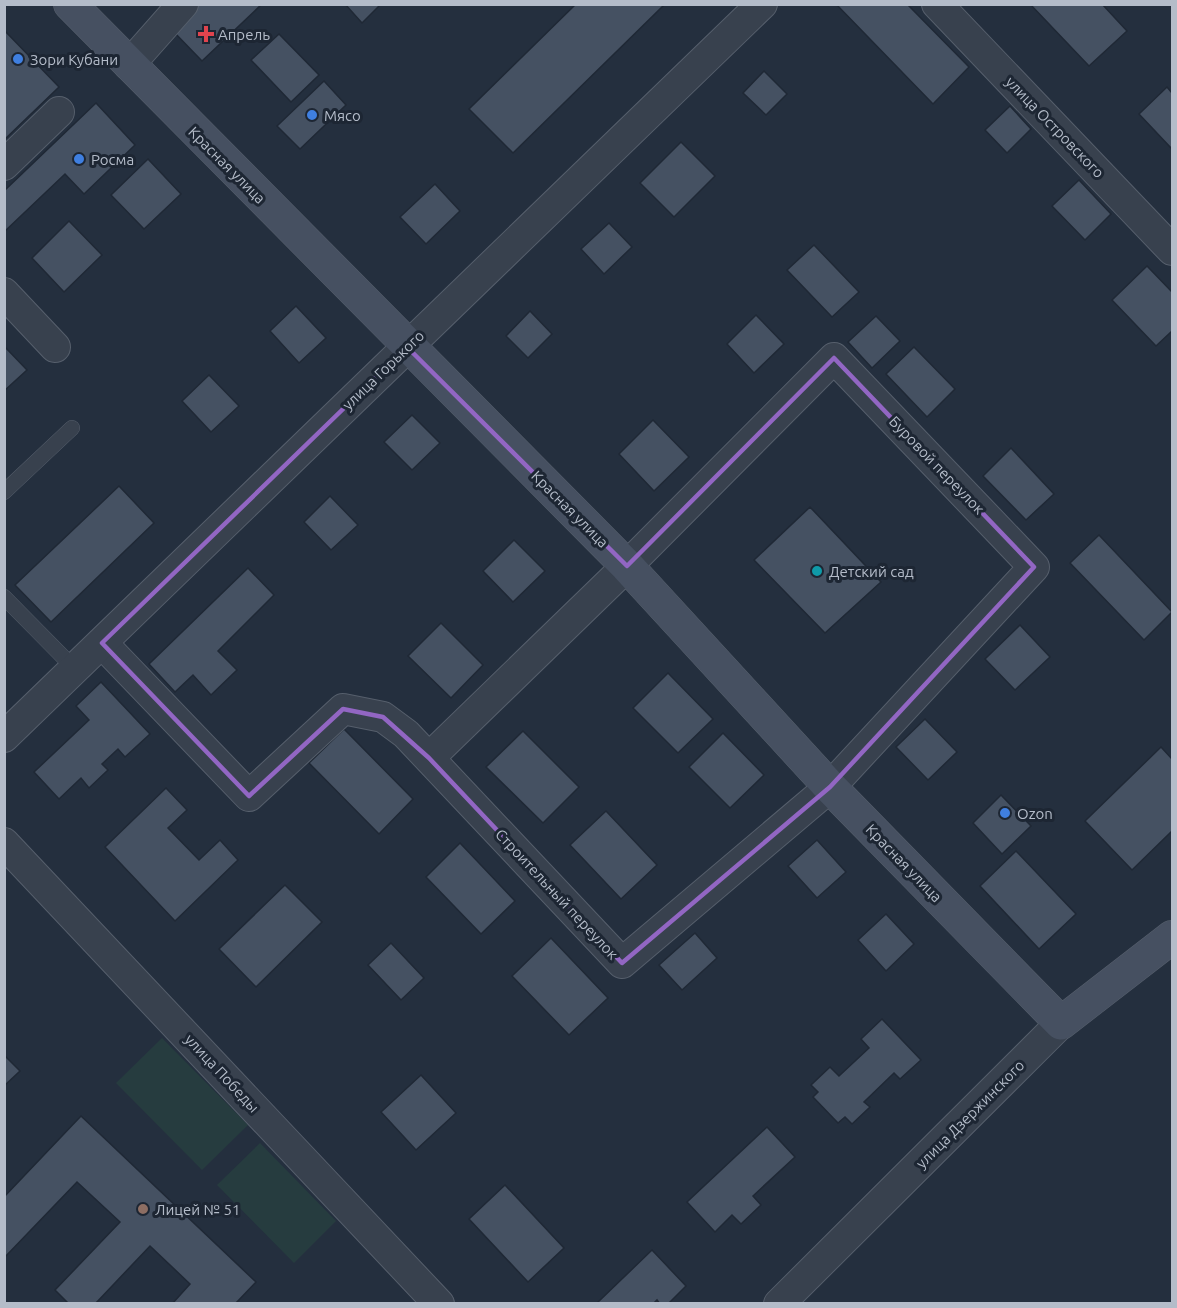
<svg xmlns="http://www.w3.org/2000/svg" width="1177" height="1308" font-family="Ubuntu,sans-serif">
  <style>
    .green { fill: #263c3f }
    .building { fill: #455162; stroke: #1f2835; stroke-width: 1.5 }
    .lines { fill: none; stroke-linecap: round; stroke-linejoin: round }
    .lane-casing { stroke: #565f6c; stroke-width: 16 }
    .street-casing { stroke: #565f6c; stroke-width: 32 }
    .secondary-casing { stroke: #565f6c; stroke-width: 34 }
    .lane { stroke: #38414e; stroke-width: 15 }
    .street { stroke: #38414e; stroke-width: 30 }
    .secondary { stroke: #465061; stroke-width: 33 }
    .marked { fill: none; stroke: #9266c3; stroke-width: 4.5; stroke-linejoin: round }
    .health-dot { fill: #e0444e; stroke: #1d2633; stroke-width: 2 }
    .shop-dot { fill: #3f7fe0; stroke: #1d2633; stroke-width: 2 }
    .culture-dot { fill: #0f9aa8; stroke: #1d2633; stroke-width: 2 }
    .education-dot { fill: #8d6e63; stroke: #1d2633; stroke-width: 2 }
    .labels { text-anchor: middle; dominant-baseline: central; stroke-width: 6; stroke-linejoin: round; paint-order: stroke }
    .poi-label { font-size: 15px; fill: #b4bcc9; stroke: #1d2633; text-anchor: start }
    .street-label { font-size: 15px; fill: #b4bcc9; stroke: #1d2633 }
  </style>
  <rect width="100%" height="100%" fill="#242f3e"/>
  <g class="green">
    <path d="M162,1038L248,1125L202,1170L116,1083Z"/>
    <path d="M260,1143L336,1221L294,1263L217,1185Z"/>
  </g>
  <g class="building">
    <path d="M198,4H262L202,61L172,30Z"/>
    <path d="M345,4H381L362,23Z"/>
    <path d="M576,4H665L513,153L469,109Z"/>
    <path d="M836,4H907L969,67L933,104Z"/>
    <path d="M1030,4H1102L1127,31L1089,66Z"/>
    <path d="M4,30L59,87L4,140Z"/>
    <path d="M279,34L319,75L291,102L251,60Z"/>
    <path d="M764,71L787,94L766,115L743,93Z"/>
    <path d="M324,81L346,105L300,149L277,126Z"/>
    <path d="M1167,87L1172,93V149L1139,114Z"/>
    <path d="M96,103L135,145L84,194L65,174L4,232V191Z"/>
    <path d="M1010,106L1031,129L1007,153L985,130Z"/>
    <path d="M681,142L715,176L674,217L640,183Z"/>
    <path d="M148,159L181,194L144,229L111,195Z"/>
    <path d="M1079,180L1111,214L1085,240L1052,206Z"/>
    <path d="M435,184L460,211L426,244L400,217Z"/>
    <path d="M69,221L102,255L64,292L32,258Z"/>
    <path d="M609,223L632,247L604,274L581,249Z"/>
    <path d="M814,245L859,292L832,317L787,270Z"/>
    <path d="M1147,266L1172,292V331L1156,346L1112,300Z"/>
    <path d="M296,306L326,338L299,363L270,331Z"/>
    <path d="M530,311L552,334L528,358L506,336Z"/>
    <path d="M756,315L784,344L754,373L727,344Z"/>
    <path d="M876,316L900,341L872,368L848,342Z"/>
    <path d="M4,346L27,370L4,391Z"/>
    <path d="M914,347L955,389L927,417L886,374Z"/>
    <path d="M209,375L239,406L211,432L182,401Z"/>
    <path d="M412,415L440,443L412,470L384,442Z"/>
    <path d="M653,420L689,457L654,491L619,454Z"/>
    <path d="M1011,448L1054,494L1026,520L983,476Z"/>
    <path d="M119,486L154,523L51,622L15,585Z"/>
    <path d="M330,496L358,525L331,550L304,522Z"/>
    <path d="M810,507L881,582L825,633L754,560Z"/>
    <path d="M1099,535L1172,612L1144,640L1070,563Z"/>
    <path d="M514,540L545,571L513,602L483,571Z"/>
    <path d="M248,568L274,595L218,651L237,670L211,695L193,675L175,692L149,664Z"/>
    <path d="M441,623L483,665L451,698L408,656Z"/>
    <path d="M1020,625L1050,657L1015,690L985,659Z"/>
    <path d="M668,673L713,719L678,753L633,708Z"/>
    <path d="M101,682L150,734L125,757L118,749L102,764L108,770L89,788L81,778L59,799L34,772L89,720L76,706Z"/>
    <path d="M925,719L957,752L928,780L896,747Z"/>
    <path d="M344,729L413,799L379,834L309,763Z"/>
    <path d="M523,731L579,787L543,823L486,767Z"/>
    <path d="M723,733L764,775L730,808L689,767Z"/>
    <path d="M1161,747L1172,759V831L1132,870L1085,821Z"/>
    <path d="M166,788L187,810L168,828L199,860L220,840L238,860L175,921L105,847Z"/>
    <path d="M1001,795L1031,826L1002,854L973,823Z"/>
    <path d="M606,811L657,865L621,899L570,845Z"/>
    <path d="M817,840L846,872L817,898L788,866Z"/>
    <path d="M460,843L515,901L481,934L426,877Z"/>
    <path d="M1016,851L1076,914L1039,949L980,886Z"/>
    <path d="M285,885L322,922L256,987L219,949Z"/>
    <path d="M886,914L914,944L886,971L858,940Z"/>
    <path d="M695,933L717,958L682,990L659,965Z"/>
    <path d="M551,938L608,998L569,1035L512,976Z"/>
    <path d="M391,943L424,978L401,1000L368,965Z"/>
    <path d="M882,1019L921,1060L900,1079L894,1073L864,1102L870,1107L852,1124L845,1117L838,1123L813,1097L818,1092L811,1085L830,1067L839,1076L869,1048L861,1039Z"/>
    <path d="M4,1055L20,1071L4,1086Z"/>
    <path d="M421,1075L456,1113L416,1150L381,1112Z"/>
    <path d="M81,1116L256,1282L235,1304H172L190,1284L150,1246L95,1304H69L55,1290L120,1222L77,1182L4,1258V1197Z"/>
    <path d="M767,1127L795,1157L753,1196L761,1205L741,1224L732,1215L715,1232L687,1202Z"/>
    <path d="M505,1185L564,1248L528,1282L469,1219Z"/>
    <path d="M652,1250L686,1286L668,1304H660L657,1300L653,1304H596Z"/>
  </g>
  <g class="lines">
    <defs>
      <g id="lane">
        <path d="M4,492L72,428"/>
        <path d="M4,597L75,669"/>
      </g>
      <g id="street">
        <path d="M937,4L1172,250"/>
        <path d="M129,65L183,4"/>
        <path d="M4,165L59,112"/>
        <path d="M4,293L55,347"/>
        <path d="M102,643L249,796L343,709L383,717L406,734L622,963L830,787L1034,567L834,358L627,566L429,758"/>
        <path d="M4,737L762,4"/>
        <path d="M4,843L439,1304"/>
        <path d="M779,1304L1061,1023"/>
      </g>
      <path id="secondary" d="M70,4L627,566L830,787L1061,1023L1172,937"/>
    </defs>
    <use href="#lane" class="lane-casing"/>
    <use href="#street" class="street-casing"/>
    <use href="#secondary" class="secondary-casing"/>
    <use href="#lane" class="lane"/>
    <use href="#street" class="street"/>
    <use href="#secondary" class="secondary"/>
  </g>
  <path class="marked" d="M407,347L627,566L834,358L1034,567L830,787L622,963L429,758L383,717L343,709L249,796L102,643Z"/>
  <path class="health-dot" d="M203 25h6v6h6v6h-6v6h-6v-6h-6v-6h6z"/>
  <g class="shop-dot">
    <circle cx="18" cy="59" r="6"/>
    <circle cx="312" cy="115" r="6"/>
    <circle cx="79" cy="159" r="6"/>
    <circle cx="1005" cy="813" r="6"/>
  </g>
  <circle class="culture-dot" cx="817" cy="571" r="6"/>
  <circle class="education-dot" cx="143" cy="1209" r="6"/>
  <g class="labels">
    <g class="poi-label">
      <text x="218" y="34">Апрель</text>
      <text x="30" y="59">Зори Кубани</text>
      <text x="324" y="115">Мясо</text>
      <text x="91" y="159">Росма</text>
      <text x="829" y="571">Детский сад</text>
      <text x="1017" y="813">Ozon</text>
      <text x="155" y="1209">Лицей № 51</text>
    </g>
    <g class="street-label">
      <text transform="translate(1055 127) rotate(46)">улица Островского</text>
      <text transform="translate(227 165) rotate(45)">Красная улица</text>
      <text transform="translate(383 370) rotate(-44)">улица Горького</text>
      <text transform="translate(937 465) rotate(46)">Буровой переулок</text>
      <text transform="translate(570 509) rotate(45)">Красная улица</text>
      <text transform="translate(904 863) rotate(46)">Красная улица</text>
      <text transform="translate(557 894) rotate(47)">Строительный переулок</text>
      <text transform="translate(222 1073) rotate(47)">улица Победы</text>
      <text transform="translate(970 1114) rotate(-45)">улица Дзержинского</text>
    </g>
  </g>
  <rect width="1177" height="1308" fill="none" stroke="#b4bcc9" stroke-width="12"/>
</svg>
